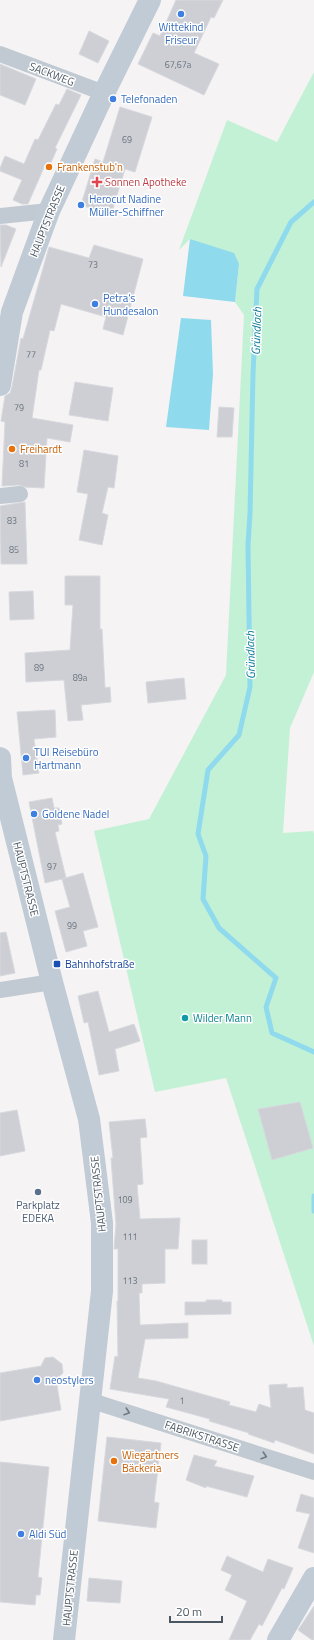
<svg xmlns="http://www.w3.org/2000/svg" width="314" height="1640" font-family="'Titillium Web',sans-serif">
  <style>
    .green { fill: #c3f1d5 }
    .water { fill: #90daee }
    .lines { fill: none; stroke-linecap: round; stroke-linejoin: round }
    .stream { stroke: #90daee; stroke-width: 5 }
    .building { fill: #cdcfd5; stroke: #d7d9de }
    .street { stroke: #c1cad2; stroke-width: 16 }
    .secondary { stroke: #c1cbd6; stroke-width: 22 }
    .oneway { stroke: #6e7983 }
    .shop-dot { fill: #3f7fe0; stroke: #fff; stroke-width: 1.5 }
    .food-dot { fill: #e8710a; stroke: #fff; stroke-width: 1.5 }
    .health-dot { fill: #e0444e; stroke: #fff; stroke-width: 1.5 }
    .transit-dot { fill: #1a4fb4; stroke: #fff; stroke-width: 1.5 }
    .culture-dot { fill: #0f9aa8; stroke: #fff; stroke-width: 1.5 }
    .service-dot { fill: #5c6f8a; stroke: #fff; stroke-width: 1.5 }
    .labels { text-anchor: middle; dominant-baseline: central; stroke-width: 3; stroke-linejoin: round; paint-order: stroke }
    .number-label { font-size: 9px; fill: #6b747e }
    .shop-label { font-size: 11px; fill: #366cbe; stroke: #fff; text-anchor: start }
    .street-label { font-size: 11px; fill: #4a5661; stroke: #fff }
    .food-label { font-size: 11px; fill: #c56008; stroke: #fff; text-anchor: start }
    .health-label { font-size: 11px; fill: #be3a42; stroke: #fff; text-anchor: start }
    .transit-label { font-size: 11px; fill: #164399; stroke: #fff; text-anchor: start }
    .culture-label { font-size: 11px; fill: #0d838f; stroke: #fff; text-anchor: start }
    .service-label { font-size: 11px; fill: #4e5e75; stroke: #fff }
    .water-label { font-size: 12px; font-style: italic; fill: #0c7c9b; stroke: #fff }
  </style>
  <rect width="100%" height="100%" fill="#f5f3f3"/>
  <path class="green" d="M314,72V672L290,728L283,833L313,831L314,834V1346L226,1078L155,1092L94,831L149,819L226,675L244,315L235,302L239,264L190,239L179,250L227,120L277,142Z"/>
  <g class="water">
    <path d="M190,239L234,253L239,264L235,302L183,296Z"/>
    <path d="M181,318L211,320L213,374L209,430L166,427Z"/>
  </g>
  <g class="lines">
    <g class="stream">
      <path d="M314,202L291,222L257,289L253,374L250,513L248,545L250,687L239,735L208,770L198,834L206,856L203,899L219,928L276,978L266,1007L272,1033L314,1052"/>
      <path d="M314,1196V1211"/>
    </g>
  </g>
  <g class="building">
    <path d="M176,0H223L214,18L211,17L194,53L219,64L204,95L138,64L153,33L160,36Z"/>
    <path d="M89,31L109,41L98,63L79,54Z"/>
    <path d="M0,64L36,79L25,105L0,95Z"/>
    <path d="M67,89L81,95L55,148L57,149L49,167L45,165L28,204H22L13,200L22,180L0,171V168L5,156L24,164L35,139L38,140L56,104L59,105Z"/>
    <path d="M120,107L152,117L135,172L125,169L111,215L81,205L95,159L103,162Z"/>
    <path d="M0,225H6L16,229L1,267Z"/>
    <path d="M94,245L143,259L123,335L103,329L106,317L61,304L54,331L50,330L41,370H39L32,418L73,425L70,442L47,438L44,488L25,487L19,485L2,486L5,422L1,421L5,396L10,393L12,387L21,338L23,339L49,247L89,258Z"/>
    <path d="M75,382L113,388L108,421L69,415Z"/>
    <path d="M219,407L234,408L232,437H217Z"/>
    <path d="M84,450L118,456L114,488L108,487L102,513L108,515L102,545L79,540L88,494L77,492Z"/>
    <path d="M25,502L27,564H1L0,506Z"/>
    <path d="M65,576H100V629H102L105,688L110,687L111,702L81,705L83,720L68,721L64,680L26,682L25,653L70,650L73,605H65Z"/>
    <path d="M33,591L34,619L10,620L9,592Z"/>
    <path d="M184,678L186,699L148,703L146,682Z"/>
    <path d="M55,710L56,737L34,739L39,773L23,775L17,712Z"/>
    <path d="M52,798L54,808H59L62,824L58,825L59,831L55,832L66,878L45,883L29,802Z"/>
    <path d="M83,873L98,927L83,931L87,946L66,952L55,911L70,907L62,879Z"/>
    <path d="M6,932L15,973L0,976V933Z"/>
    <path d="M98,991L109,1032L134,1024L140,1041L115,1049L119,1071L99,1075L88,1022L84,1023L78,996Z"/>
    <path d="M300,1102L313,1148L272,1160L258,1109Z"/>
    <path d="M17,1110L25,1151L0,1156V1113Z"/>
    <path d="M145,1119L147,1137L140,1138L143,1184L137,1185L140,1219L180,1218L178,1249H165V1283L142,1284V1293H139L140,1325L188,1323V1338L145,1339L138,1378L156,1381L230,1402L229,1405L256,1412L259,1404L271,1408L269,1385L287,1384V1388L303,1387L305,1410L314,1413V1454L275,1440L274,1443L248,1434L249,1433L209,1421L210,1419L166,1407L169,1399L110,1389L115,1356L118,1357L117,1301H118V1249H114L116,1224L111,1158H113L109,1122Z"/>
    <rect x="192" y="1240" width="15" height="24"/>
    <path d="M206,1300H222V1302H231V1314L185,1315V1302H206Z"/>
    <path d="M53,1357L62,1364L63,1373L56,1379L61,1410L0,1421V1373L41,1366L45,1358Z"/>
    <path d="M107,1437L161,1443L154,1502L159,1503L156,1528L98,1521Z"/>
    <path d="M194,1455L217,1461L214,1466L254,1476L247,1497L206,1486V1488L186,1480Z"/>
    <path d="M0,1462L49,1467L38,1577L42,1578L40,1595H36L35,1605L0,1602Z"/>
    <path d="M301,1494L314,1498V1553L298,1548L310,1514L296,1511Z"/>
    <path d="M227,1556L263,1572L268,1559L293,1568L284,1589L282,1588L262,1626L259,1624L250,1640H229L247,1601L225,1590L232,1575L221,1570Z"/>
    <path d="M89,1578L122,1581L120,1603L87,1601Z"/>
    <path d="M314,1606V1640H312L298,1630Z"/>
  </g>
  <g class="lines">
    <g class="street">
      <path d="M0,54L104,93"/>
      <path d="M0,216L49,211"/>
      <path d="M0,496L20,494"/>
      <path d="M0,990L52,982"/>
      <path d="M89,1400L314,1472"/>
    </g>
    <g class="secondary">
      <path d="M0,385L12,312L49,211L104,93L150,0"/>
      <path d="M0,758L1,778L52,982L89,1119L102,1223V1291L64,1640"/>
      <path d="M278,1640L314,1578"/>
    </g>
  </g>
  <defs><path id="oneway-chevron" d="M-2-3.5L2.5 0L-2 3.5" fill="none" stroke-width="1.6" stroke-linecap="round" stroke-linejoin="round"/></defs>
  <g class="oneway">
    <use href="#oneway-chevron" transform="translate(127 1412) rotate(18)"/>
    <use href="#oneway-chevron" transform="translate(264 1456) rotate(18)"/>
  </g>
  <g class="shop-dot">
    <circle cx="181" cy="14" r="4"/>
    <circle cx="113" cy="99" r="4"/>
    <circle cx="81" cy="205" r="4"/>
    <circle cx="95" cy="304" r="4"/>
    <circle cx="26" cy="758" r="4"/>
    <circle cx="34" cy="814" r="4"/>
    <circle cx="37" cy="1380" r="4"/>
    <circle cx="21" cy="1534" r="4"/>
  </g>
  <g class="food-dot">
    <circle cx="49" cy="167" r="4"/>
    <circle cx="12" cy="449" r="4"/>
    <circle cx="114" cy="1461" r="4"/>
  </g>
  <path class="health-dot" d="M95 176h4v4h4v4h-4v4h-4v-4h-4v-4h4z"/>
  <rect class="transit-dot" x="53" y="960" width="8" height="8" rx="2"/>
  <circle class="culture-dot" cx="185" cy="1018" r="4"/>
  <circle class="service-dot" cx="38" cy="1192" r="4"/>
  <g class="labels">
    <g class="number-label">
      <text x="178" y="64">67,67a</text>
      <text x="127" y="139">69</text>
      <text x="93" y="264">73</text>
      <text x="31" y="354">77</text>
      <text x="19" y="407">79</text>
      <text x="24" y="463">81</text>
      <text x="12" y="520">83</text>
      <text x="14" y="549">85</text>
      <text x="39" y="667">89</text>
      <text x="80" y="677">89a</text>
      <text x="52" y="866">97</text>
      <text x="72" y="925">99</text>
      <text x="125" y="1199">109</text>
      <text x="130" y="1236">111</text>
      <text x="130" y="1280">113</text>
      <text x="182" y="1400">1</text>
    </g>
    <g class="shop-label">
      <text x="181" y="27" text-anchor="middle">Wittekind<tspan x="181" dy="13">Friseur</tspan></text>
      <text x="121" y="99">Telefonaden</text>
      <text x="89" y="199">Herocut Nadine<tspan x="89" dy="13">Müller-Schiffner</tspan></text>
      <text x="103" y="298">Petra's<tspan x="103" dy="13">Hundesalon</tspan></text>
      <text x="34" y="752">TUI Reisebüro<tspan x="34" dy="13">Hartmann</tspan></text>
      <text x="42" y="814">Goldene Nadel</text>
      <text x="45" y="1380">neostylers</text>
      <text x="29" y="1534">Aldi Süd</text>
    </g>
    <g class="street-label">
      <text transform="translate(52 74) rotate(21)">SACKWEG</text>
      <text transform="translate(47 221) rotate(-68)">HAUPTSTRASSE</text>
      <text transform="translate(26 879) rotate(76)">HAUPTSTRASSE</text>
      <text transform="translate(98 1194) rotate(-96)">HAUPTSTRASSE</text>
      <text transform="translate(202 1436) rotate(18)">FABRIKSTRASSE</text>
      <text transform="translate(70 1588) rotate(-84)">HAUPTSTRASSE</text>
    </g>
    <g class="food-label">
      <text x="57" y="167">Frankenstub'n</text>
      <text x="20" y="449">Freihardt</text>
      <text x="122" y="1455">Wiegärtners<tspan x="122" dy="13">Bäckeria</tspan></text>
    </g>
    <g class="health-label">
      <text x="105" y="182">Sonnen Apotheke</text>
    </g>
    <g class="transit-label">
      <text x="65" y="964">Bahnhofstraße</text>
    </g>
    <g class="culture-label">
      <text x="193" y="1018">Wilder Mann</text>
    </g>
    <g class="service-label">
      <text x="38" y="1205">Parkplatz<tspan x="38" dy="13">EDEKA</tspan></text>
    </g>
    <g class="water-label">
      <text transform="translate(256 331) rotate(-88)">Gründlach</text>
      <text transform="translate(250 655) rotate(-91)">Gründlach</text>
    </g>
  </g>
  <path d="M170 1616v6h52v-6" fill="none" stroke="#4a5661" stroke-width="2"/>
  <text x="176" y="1616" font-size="12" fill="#4a5661" stroke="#ffffff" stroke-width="3" paint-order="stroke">20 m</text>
</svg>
